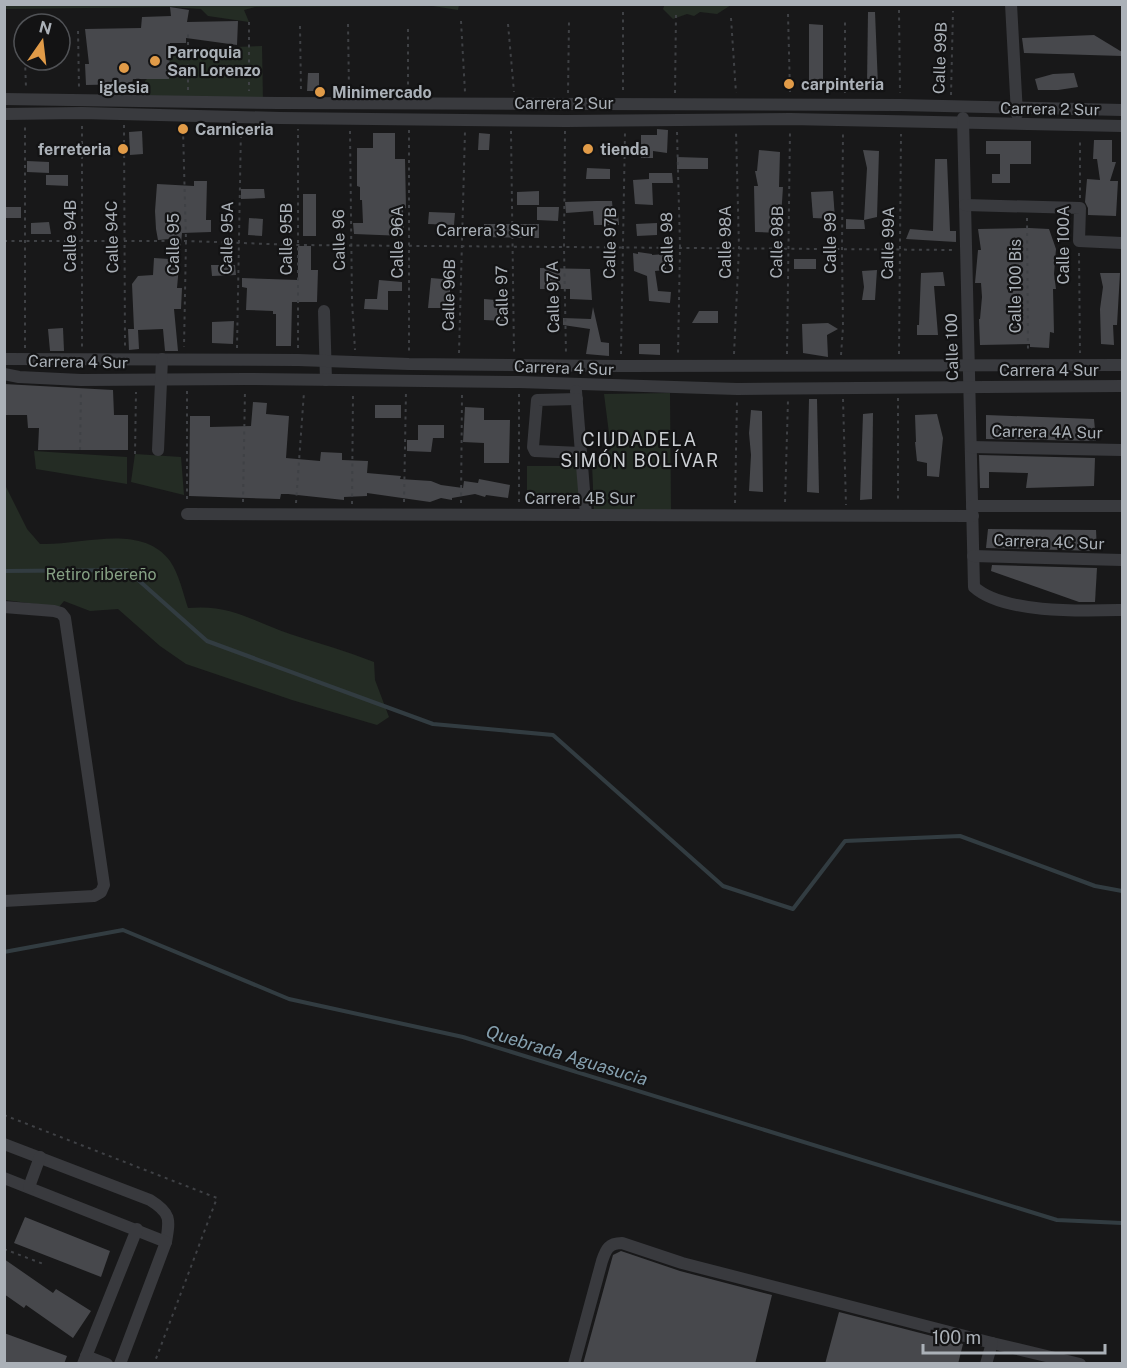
<svg xmlns="http://www.w3.org/2000/svg" width="1127" height="1368" font-family="'Public Sans',sans-serif">
  <style>
    .green { fill: #242c24 }
    .lines { fill: none; stroke-linecap: round; stroke-linejoin: round }
    .stream { stroke: #323c41; stroke-width: 4 }
    .building { fill: #47484c }
    .path { stroke: #3f4145; stroke-width: 2; stroke-dasharray: 3 4.5; stroke-linecap: butt }
    .minor { stroke: #393a3e; stroke-width: 12 }
    .poi-dot { fill: #e19b48; stroke: #131314; stroke-width: 2 }
    .labels { text-anchor: middle; dominant-baseline: central; stroke-width: 4.5; stroke-linejoin: round; paint-order: stroke }
    .poi-label { font-size: 16px; font-weight: bold; fill: #abb1b8; stroke: #131314; text-anchor: start }
    .street-label { font-size: 16px; fill: #abb1b8; stroke: #131314 }
    .park-label { font-size: 16px; fill: #86a184; stroke: #131314 }
    .neighbourhood-label { font-size: 18px; letter-spacing: 1.5px; fill: #cccfd4; stroke: #131314 }
    .water-label { font-size: 18px; font-style: italic; fill: #86a1b0; stroke: #131314 }
  </style>
  <rect width="100%" height="100%" fill="#181819"/>
  <g class="green">
    <path d="M665,4H731V5L717,14L700,12L694,16L687,14L673,19L663,9Z"/>
    <path d="M4,5L5,4L459,5L458,10L433,6L255,7L244,10L249,22L208,16L201,9L170,7L5,9Z"/>
    <path d="M262,46L263,103L144,98L145,81L177,49Z"/>
    <path d="M670,393L671,510L594,511L592,464L611,449L604,394Z"/>
    <path d="M34,451L127,457V484L36,469Z"/>
    <path d="M135,454L181,457L184,495L131,482Z"/>
    <rect x="527" y="466" width="52" height="32"/>
    <path d="M4,483L27,529L40,544C80,546 141,522 170,561C179,574 183,593 188,608C231,604 252,621 290,634C318,643 346,651 374,662L375,680L389,717L377,725L292,700L186,664L160,646L118,609L90,611L64,601L59,607L5,600Z"/>
  </g>
  <g class="lines">
    <g class="stream">
      <path d="M4,571L127,570L207,641L433,724L553,735L723,886L793,909L845,841L960,836L1095,886L1122,891"/>
      <path d="M4,952L123,930L289,999L463,1037L1057,1220L1122,1223"/>
    </g>
  </g>
  <g class="building">
    <path d="M170,7L189,10L187,22L238,21L237,45L186,38V43H170L169,79H133L132,84L86,85L85,64H89L85,29L141,28L142,17L171,16Z"/>
    <path d="M868,12H875L878,86L867,85Z"/>
    <path d="M809,24L823,25V89L809,88Z"/>
    <path d="M1094,35L1122,52V56L1024,53L1022,38Z"/>
    <path d="M308,73H319V91H307Z"/>
    <path d="M1074,73L1078,87L1058,90H1038L1035,79L1053,74Z"/>
    <path d="M657,129L668,130L667,153L653,151V158H641V135H657Z"/>
    <path d="M142,131L143,154L130,155L129,132Z"/>
    <path d="M373,133H395V159H405L406,208L403,209L404,236L354,234L353,223H363L362,200H360V187L357,186V148H373Z"/>
    <path d="M479,133L490,134L489,150H478Z"/>
    <path d="M1094,140H1112V162H1116L1110,181H1118L1116,216L1088,215V208L1085,202L1087,179L1100,180L1097,159H1093Z"/>
    <path d="M986,141H1031V164H1010V183H992V174H1000V154H986Z"/>
    <path d="M759,150L780,152L779,187H783L780,233L755,232L754,186H758L755,171H757Z"/>
    <path d="M863,150L879,151L877,217L864,220L867,168Z"/>
    <path d="M677,157L708,158V169H677Z"/>
    <path d="M935,159H947L950,231H956V242L906,239L910,229L933,231Z"/>
    <path d="M27,161L49,162V173L27,172Z"/>
    <path d="M587,168L610,169V179H586Z"/>
    <path d="M649,173H672L673,183H652L653,205L635,204L633,180L649,179Z"/>
    <path d="M46,175H68V186L46,185Z"/>
    <path d="M194,181H207L206,220H211V232L182,233L177,288H182L181,309H174L178,351H165L163,329L138,330L139,349L129,350L128,329H134L132,284L138,276L153,275L154,258L169,259L170,239L158,240L156,229L155,211L157,184L194,186Z"/>
    <path d="M241,189H264L265,198L241,199Z"/>
    <path d="M539,191V205H517V192Z"/>
    <path d="M833,191L835,219L813,218L811,192Z"/>
    <rect x="303" y="194" width="13" height="42"/>
    <path d="M596,201H612L613,214L618,213L619,225H594L593,211L566,213L565,202Z"/>
    <rect x="4" y="207" width="17" height="11"/>
    <path d="M537,207H559L558,221L537,220Z"/>
    <path d="M429,212L455,213L454,225L428,224Z"/>
    <path d="M249,218L263,219L262,236L248,235Z"/>
    <path d="M846,219L864,220L865,229H846Z"/>
    <path d="M49,222L51,234H31V223Z"/>
    <path d="M657,223V235L637,236L636,224Z"/>
    <path d="M484,224H539V238L483,237Z"/>
    <path d="M1029,228L1049,229L1056,249L1054,274L1056,289H1053L1054,333L1050,332L1049,348L1030,347V344L980,345L979,319H980L982,297L981,283H975L978,250H981L978,229Z"/>
    <path d="M298,246H311V270H318L317,302H292L291,346H276V314H273V311L246,310L247,288L242,287V278L298,280Z"/>
    <path d="M638,252L652,254V255L665,254L666,270L655,271L658,291L671,292L670,303L649,301L647,276L634,271L633,253L638,254Z"/>
    <rect x="794" y="259" width="22" height="10"/>
    <path d="M211,265H235L236,275L212,276Z"/>
    <path d="M540,268L590,269L592,300L570,299V289H540Z"/>
    <path d="M877,270L875,300H862L864,287L862,271Z"/>
    <path d="M943,272L945,286H934L938,335H917V325H919L921,273Z"/>
    <path d="M1100,273H1120L1117,325H1113L1114,345L1101,344L1100,309L1103,287Z"/>
    <path d="M431,278L454,280V289H450V308H428Z"/>
    <path d="M379,280L402,282V291H388V310L364,309L365,299H377Z"/>
    <path d="M484,299L507,301L505,321L484,320Z"/>
    <path d="M593,307L601,342L609,343V356L586,354L590,329L563,325V318L591,319Z"/>
    <path d="M699,311H718V323H692Z"/>
    <path d="M234,321L233,344L212,343V322Z"/>
    <path d="M828,323L838,329L827,335L828,357L803,353L802,324Z"/>
    <path d="M63,328L64,351H50L48,329Z"/>
    <path d="M639,344H660V355L639,354Z"/>
    <path d="M4,384L113,390L114,415H128V450H38L39,428H28L27,415H4Z"/>
    <path d="M809,399H817L819,493L807,492Z"/>
    <path d="M253,402L267,403L266,414L289,416L286,458L320,461L321,452L342,453V460L368,461L367,473L401,476L400,479L431,481L441,485L463,488L464,481L478,483L479,479L510,485L508,498L486,495L485,497L475,494L452,498V500L441,498L430,502L367,493V496L344,497V500L288,494H281L280,499L189,496L190,416H210V427L251,426Z"/>
    <rect x="375" y="405" width="26" height="13"/>
    <path d="M465,407L484,408V420H510L509,463H484V443L463,442Z"/>
    <path d="M751,410L762,411L763,492L749,491L751,455L749,433Z"/>
    <path d="M873,413L872,499L860,500L863,414Z"/>
    <path d="M937,414L943,438L939,477L927,476V463L917,461L915,442H916L915,415Z"/>
    <path d="M986,415L1094,419L1096,441L986,439Z"/>
    <path d="M418,425H444V438H433L431,452L407,451V440H418Z"/>
    <path d="M979,455L1095,458L1094,486L1026,488L1028,473L989,472V488H980Z"/>
    <path d="M988,529L1096,530L1097,551L986,548Z"/>
    <path d="M992,565L1097,568L1095,602H1079L991,571Z"/>
    <path d="M25,1217L110,1251L101,1277L14,1243Z"/>
    <path d="M621,1251L680,1271L772,1295L755,1364H583L613,1255Z"/>
    <path d="M4,1259L53,1293L56,1289L91,1311L73,1338L26,1305L24,1308L4,1294Z"/>
    <path d="M839,1312L963,1344L958,1364H825Z"/>
    <path d="M4,1333L67,1356L64,1364H4Z"/>
  </g>
  <g class="lines">
    <g class="path">
      <path d="M899,10L900,93"/>
      <path d="M623,12V93"/>
      <path d="M788,14L790,92"/>
      <path d="M731,18L736,93"/>
      <path d="M461,21L465,92"/>
      <path d="M249,22V91"/>
      <path d="M348,24L349,91"/>
      <path d="M508,24L514,92"/>
      <path d="M300,26L301,91"/>
      <path d="M78,31L79,88"/>
      <path d="M24,37V44"/>
      <path d="M25,60L26,88"/>
      <path d="M188,90V32"/>
      <path d="M408,92V25"/>
      <path d="M568,93L569,21"/>
      <path d="M675,93L676,14"/>
      <path d="M845,93V18"/>
      <path d="M951,95L953,11"/>
      <path d="M124,125L125,347"/>
      <path d="M82,126V348"/>
      <path d="M183,129L186,241L184,347"/>
      <path d="M409,130V353"/>
      <path d="M350,131L352,301L355,350"/>
      <path d="M511,131L514,353"/>
      <path d="M565,131L564,247L566,354"/>
      <path d="M677,132L680,247L678,354"/>
      <path d="M1080,198V138"/>
      <path d="M1027,218L1028,353"/>
      <path d="M4,241H186L297,245L956,250"/>
      <path d="M1079,253L1080,353"/>
      <path d="M25,348V125"/>
      <path d="M237,348L241,128"/>
      <path d="M298,348V129"/>
      <path d="M459,353L465,131"/>
      <path d="M621,354L625,132"/>
      <path d="M734,354L739,248L736,131"/>
      <path d="M787,354L790,131"/>
      <path d="M899,354L901,134"/>
      <path d="M841,355L843,327L842,249L843,132"/>
      <path d="M187,391V502"/>
      <path d="M519,394V503"/>
      <path d="M898,398V503"/>
      <path d="M843,399L846,505"/>
      <path d="M80,450L81,392"/>
      <path d="M135,454L136,392"/>
      <path d="M243,502L245,390"/>
      <path d="M404,502L406,391"/>
      <path d="M785,502L788,400"/>
      <path d="M296,503L304,392"/>
      <path d="M461,503L462,394"/>
      <path d="M735,503L737,401"/>
      <path d="M352,504L353,393"/>
      <path d="M4,1115L217,1198L154,1364"/>
      <path d="M4,1249L46,1265"/>
    </g>
    <g class="minor">
      <path d="M1011,4L1017,114"/>
      <path d="M4,99L279,103L901,105L1122,110"/>
      <path d="M4,114L82,113L280,118L566,121L790,119L1122,126"/>
      <path d="M963,118L974,587C1004,614 1083,611 1122,610"/>
      <path d="M965,205L1080,208L1079,241L1122,243"/>
      <path d="M324,311L326,380"/>
      <path d="M4,359L298,360L409,364L621,366L1122,365"/>
      <path d="M4,374L19,377L81,380L245,379L519,382L737,389L1122,386"/>
      <path d="M576,391L586,515"/>
      <path d="M577,399L537,400L533,447L535,451L581,453"/>
      <path d="M971,447L1122,450"/>
      <path d="M158,450L162,359"/>
      <path d="M972,506H1122"/>
      <path d="M187,514L973,516"/>
      <path d="M973,556L1122,560"/>
      <path d="M4,607L54,611L61,613L65,618L104,885L101,892L94,896L4,901"/>
      <path d="M4,1144L150,1200C171,1213 170,1219 166,1242"/>
      <path d="M4,1178L166,1242L120,1364"/>
      <path d="M29,1187L40,1157"/>
      <path d="M86,1356L107,1364"/>
      <path d="M83,1364L137,1229"/>
      <path d="M574,1364L602,1261C606,1249 609,1243 622,1243L682,1263L992,1343L1080,1364"/>
      <path d="M986,1364L992,1343"/>
    </g>
  </g>
  <g class="poi-dot">
    <circle cx="155" cy="61" r="6"/>
    <circle cx="124" cy="68" r="6"/>
    <circle cx="789" cy="84" r="6"/>
    <circle cx="320" cy="92" r="6"/>
    <circle cx="183" cy="129" r="6"/>
    <circle cx="123" cy="149" r="6"/>
    <circle cx="588" cy="149" r="6"/>
  </g>
  <g class="labels">
    <g class="poi-label">
      <text x="167" y="52">Parroquia<tspan x="167" dy="18">San Lorenzo</tspan></text>
      <text x="801" y="84">carpinteria</text>
      <text x="124" y="87" text-anchor="middle">iglesia</text>
      <text x="332" y="92">Minimercado</text>
      <text x="195" y="129">Carniceria</text>
      <text x="111" y="149" text-anchor="end">ferreteria</text>
      <text x="600" y="149">tienda</text>
    </g>
    <g class="street-label">
      <text transform="translate(940 58) rotate(-88)">Calle 99B</text>
      <text x="564" y="103">Carrera 2 Sur</text>
      <text transform="translate(1050 109) rotate(1)">Carrera 2 Sur</text>
      <text x="486" y="230">Carrera 3 Sur</text>
      <text transform="translate(70 236) rotate(-90)">Calle 94B</text>
      <text transform="translate(112 237) rotate(-91)">Calle 94C</text>
      <text transform="translate(227 238) rotate(-89)">Calle 95A</text>
      <text transform="translate(286 239) rotate(-90)">Calle 95B</text>
      <text transform="translate(339 240) rotate(-91)">Calle 96</text>
      <text transform="translate(397 242) rotate(-90)">Calle 96A</text>
      <text transform="translate(725 242) rotate(-90)">Calle 98A</text>
      <text transform="translate(777 242) rotate(-89)">Calle 98B</text>
      <text transform="translate(610 243) rotate(-89)">Calle 97B</text>
      <text transform="translate(667 243) rotate(-91)">Calle 98</text>
      <text transform="translate(830 243) rotate(-90)">Calle 99</text>
      <text transform="translate(888 243) rotate(-89)">Calle 99A</text>
      <text transform="translate(173 244) rotate(-90)">Calle 95</text>
      <text transform="translate(1063 245) rotate(-90)">Calle 100A</text>
      <text transform="translate(1015 286) rotate(-90)">Calle 100 Bis</text>
      <text transform="translate(449 295) rotate(-89)">Calle 96B</text>
      <text transform="translate(502 296) rotate(-91)">Calle 97</text>
      <text transform="translate(553 297) rotate(-91)">Calle 97A</text>
      <text transform="translate(952 347) rotate(-91)">Calle 100</text>
      <text transform="translate(78 362) rotate(1)">Carrera 4 Sur</text>
      <text transform="translate(564 368) rotate(2)">Carrera 4 Sur</text>
      <text x="1049" y="370">Carrera 4 Sur</text>
      <text transform="translate(1047 432) rotate(1)">Carrera 4A Sur</text>
      <text x="580" y="498">Carrera 4B Sur</text>
      <text transform="translate(1049 542) rotate(2)">Carrera 4C Sur</text>
    </g>
    <g class="park-label">
      <text x="101" y="574">Retiro ribereño</text>
    </g>
    <g class="neighbourhood-label">
      <text x="640" y="439">CIUDADELA<tspan x="640" dy="21">SIMÓN BOLÍVAR</tspan></text>
    </g>
    <g class="water-label">
      <text transform="translate(567 1055) rotate(17)">Quebrada Aguasucia</text>
    </g>
  </g>
  <rect width="1127" height="1368" fill="none" stroke="#abb1b8" stroke-width="12"/>
  <g transform="translate(42 42) rotate(14)"><circle r="28" fill="#131314" stroke="#505256" stroke-width="1.5"/>
  <path d="M0-4.5L10 22L0 15L-10 22Z" fill="#e19b48"/>
  <text y="-9" font-size="16" font-weight="bold" text-anchor="middle" fill="#abb1b8">N</text>
  </g>
  <path d="M923 1344v9h182v-9" fill="none" stroke="#abb1b8" stroke-width="3"/>
  <text x="932" y="1344" font-size="18" fill="#abb1b8" stroke="#131314" stroke-width="4.5" paint-order="stroke">100 m</text>
</svg>
